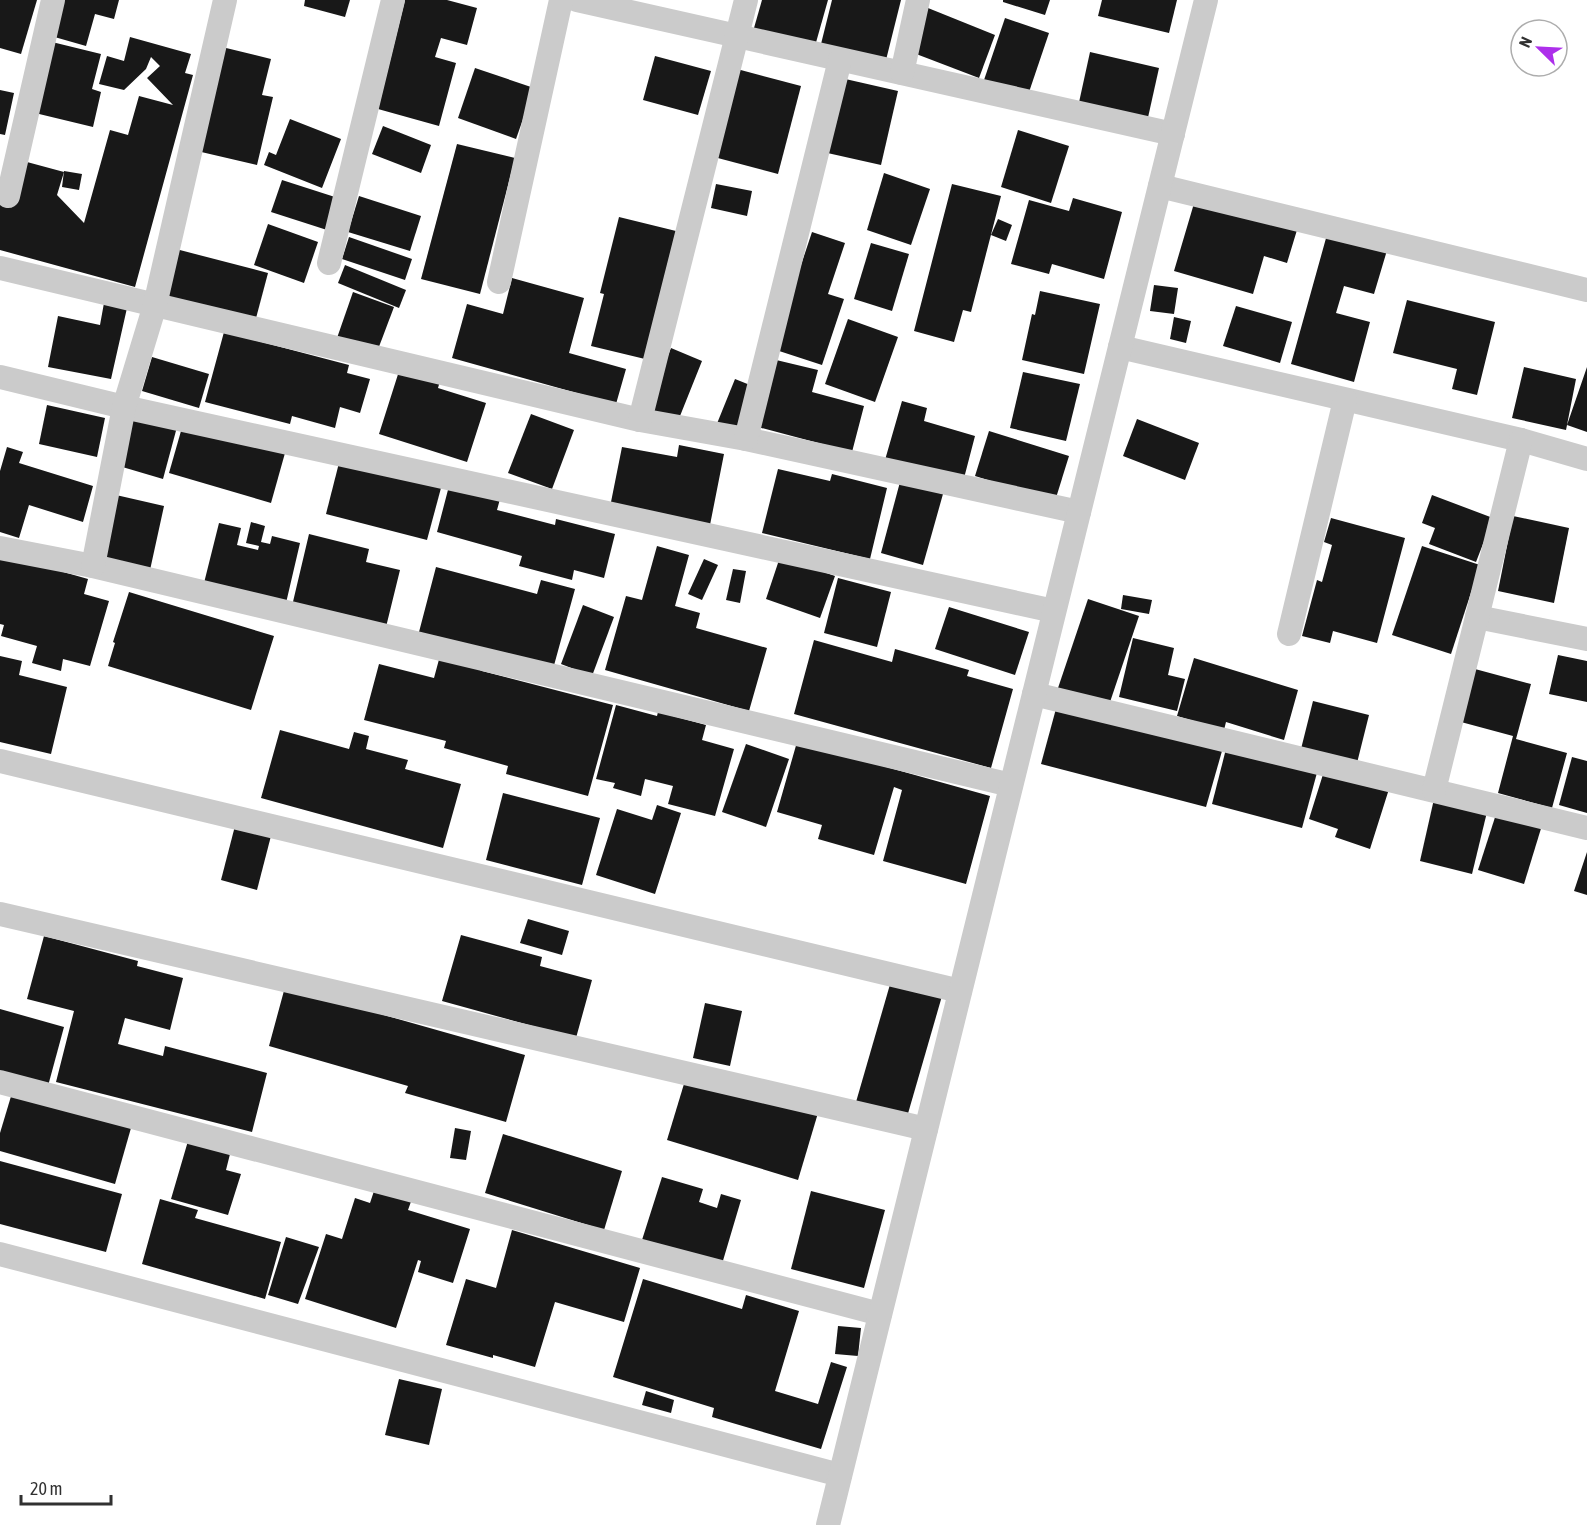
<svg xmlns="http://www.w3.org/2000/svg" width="1587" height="1525" font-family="'Asap Condensed',sans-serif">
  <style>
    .building { fill: #181818 }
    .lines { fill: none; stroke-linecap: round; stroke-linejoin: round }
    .minor { stroke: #cbcbcb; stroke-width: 24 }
  </style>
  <rect width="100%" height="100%" fill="#fff"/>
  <g class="building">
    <path d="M0,0H37L21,54L0,48Z"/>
    <path d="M62,0H119L114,19L95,14L86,46L51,36Z"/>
    <path d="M305,0H350L345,17L304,6Z"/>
    <path d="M405,0H447L477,8L467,45L441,38L435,57L456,63L439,126L378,109Z"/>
    <path d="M762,0H828L815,46L754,28Z"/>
    <path d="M832,0H901L886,60L821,44Z"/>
    <path d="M1003,0H1050L1045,15L1003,2Z"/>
    <path d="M1102,0H1177L1169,33L1098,16Z"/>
    <path d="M928,8L995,35L979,78L911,52Z"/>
    <path d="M1005,18L1049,33L1027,98L983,83Z"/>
    <path d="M130,37L191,54L185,73L193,75L135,287L0,250V196L27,162L64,172L57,195L84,223L110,130L128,135L139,96L173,105L147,78L160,66L151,57L146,69L124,90L99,84L107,56L124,61Z"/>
    <path d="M52,42L101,54L92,89L101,92L93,127L35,113Z"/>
    <path d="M222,47L271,59L262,95L273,97L257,165L197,151Z"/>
    <path d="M1090,52L1159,68L1147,122L1078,107Z"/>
    <path d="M655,56L711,71L698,115L643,100Z"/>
    <path d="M475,68L534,88L516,139L458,118Z"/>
    <path d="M737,69L801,86L778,174L714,157Z"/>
    <path d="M841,78L898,91L881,165L823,152Z"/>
    <path d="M0,90L14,93L5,135L0,134Z"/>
    <path d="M290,119L341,139L322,188L264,165L269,152L276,155Z"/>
    <path d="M383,126L431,145L421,173L372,154Z"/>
    <path d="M1018,130L1069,146L1051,203L1001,187Z"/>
    <path d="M457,144L515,158L480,294L421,279Z"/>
    <path d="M64,171L82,174L79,190L62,187Z"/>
    <path d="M884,173L930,189L911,245L867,230Z"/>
    <path d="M282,180L338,198L327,230L271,212Z"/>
    <path d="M716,184L752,191L747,216L711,208Z"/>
    <path d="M952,184L1001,196L971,312L963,310L954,342L914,331Z"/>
    <path d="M359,196L421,216L410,251L348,232Z"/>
    <path d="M1073,198L1122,212L1104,279L1052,264L1049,274L1011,264L1029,200L1069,211Z"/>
    <path d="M1195,200L1297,230L1287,263L1264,256L1253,294L1174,271Z"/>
    <path d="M619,217L676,231L645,359L591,346L604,294L600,293Z"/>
    <path d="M998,219L1012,225L1006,241L991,235Z"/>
    <path d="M268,224L318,242L304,283L254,265Z"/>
    <path d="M1328,231L1388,247L1374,294L1344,286L1336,313L1370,322L1354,382L1291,364Z"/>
    <path d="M812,232L845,243L828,294L844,299L822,365L773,349Z"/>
    <path d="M349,237L412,259L405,280L342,259Z"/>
    <path d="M871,243L909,254L892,311L854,299Z"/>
    <path d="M176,249L268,273L255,322L163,298Z"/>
    <path d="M345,265L406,290L399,308L338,283Z"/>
    <path d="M512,278L584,298L569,353L626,369L616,404L452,358L467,304L503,314Z"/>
    <path d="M1154,285L1178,288L1174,314L1150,311Z"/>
    <path d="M1040,291L1100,304L1084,374L1022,360L1032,314L1035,315Z"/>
    <path d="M353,292L394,307L377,352L337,338Z"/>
    <path d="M1407,300L1495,322L1477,395L1452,389L1457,369L1393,353Z"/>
    <path d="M104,303L127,308L111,379L48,367L58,316L100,325Z"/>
    <path d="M1236,306L1292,322L1280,363L1223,346Z"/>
    <path d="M1174,317L1191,321L1186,343L1170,339Z"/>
    <path d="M848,319L898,337L875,402L825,384Z"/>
    <path d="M224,332L349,365L347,373L370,379L360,413L340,407L335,428L292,416L290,424L205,402Z"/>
    <path d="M671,348L702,361L678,421L647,409Z"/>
    <path d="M152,357L209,374L199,408L142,391Z"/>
    <path d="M772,359L818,370L812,392L864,406L852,452L754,426Z"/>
    <path d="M1524,367L1576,379L1567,425L1587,367V432L1567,425L1566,430L1512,418Z"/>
    <path d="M400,368L440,381L438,388L486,403L467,462L379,434Z"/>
    <path d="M1023,372L1080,384L1066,441L1010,428Z"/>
    <path d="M735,379L755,387L736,434L716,426Z"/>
    <path d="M902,401L927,408L924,421L975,436L963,482L885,460Z"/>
    <path d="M47,405L105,418L97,457L39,444Z"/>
    <path d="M531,414L574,430L552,489L508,473Z"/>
    <path d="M134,415L177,427L163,479L119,466Z"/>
    <path d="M1137,419L1199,443L1185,480L1123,456Z"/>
    <path d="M183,424L285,453L271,503L169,473Z"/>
    <path d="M989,431L1069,456L1055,501L975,476Z"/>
    <path d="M679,445L724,454L710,525L610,507L622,447L677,457Z"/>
    <path d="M7,447L23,452L19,463L93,486L83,522L29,505L19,538L0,532V471Z"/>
    <path d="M341,455L441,488L427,540L326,514Z"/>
    <path d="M778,469L830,481L832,474L887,488L870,559L762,533Z"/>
    <path d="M900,482L943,494L923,565L881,553Z"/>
    <path d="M449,486L500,499L497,510L555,525L556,519L615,534L604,578L574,570L572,580L519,566L522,556L437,532Z"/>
    <path d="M116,495L164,506L150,570L102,559Z"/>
    <path d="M1432,495L1493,518L1476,562L1429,544L1435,528L1422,523Z"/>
    <path d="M1513,516L1569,528L1554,603L1498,591Z"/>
    <path d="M1331,518L1405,538L1377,643L1333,631L1330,643L1302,636L1317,580L1322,582L1332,545L1324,542Z"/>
    <path d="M251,522L265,526L261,542L270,544L272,536L300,543L286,603L204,583L219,523L241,528L237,545L258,550L259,546L246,543Z"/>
    <path d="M309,534L369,549L366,562L400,570L386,627L292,606Z"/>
    <path d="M657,546L689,555L675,606L700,613L696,628L767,648L749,711L605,670L626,596L642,600Z"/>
    <path d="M1422,546L1480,565L1451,654L1392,635Z"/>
    <path d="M0,554L88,579L84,594L109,601L90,666L63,659L61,671L32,663L37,646L1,636L4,625L0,624Z"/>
    <path d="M780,557L835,576L820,618L766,599Z"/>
    <path d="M704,559L718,565L702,600L688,594Z"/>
    <path d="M436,567L537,594L541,580L575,589L553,669L419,632Z"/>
    <path d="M733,569L746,571L740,603L726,600Z"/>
    <path d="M838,578L891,592L877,647L824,633Z"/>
    <path d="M129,592L274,636L251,710L108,666L115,643L113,642Z"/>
    <path d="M1123,595L1152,600L1149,614L1121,609Z"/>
    <path d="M1088,599L1139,616L1109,705L1058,688Z"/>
    <path d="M583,605L614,617L592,676L561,664Z"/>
    <path d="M949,607L1029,632L1015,675L935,649Z"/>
    <path d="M1133,638L1174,648L1168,675L1185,679L1177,711L1119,697Z"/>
    <path d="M814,640L892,662L895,649L969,670L967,676L1013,689L991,768L794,714Z"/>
    <path d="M441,652L482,671L613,705L588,796L506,774L508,766L444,748L446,741L364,720L379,664L434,678Z"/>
    <path d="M1558,655L1587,661V702L1549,694Z"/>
    <path d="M0,656L22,661L19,675L67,687L51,754L0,742Z"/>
    <path d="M1194,658L1298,690L1284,740L1226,722L1224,730L1177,716Z"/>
    <path d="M1475,669L1531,684L1516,739L1567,753L1552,808L1498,793L1513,736L1461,722Z"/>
    <path d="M1313,701L1369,715L1357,763L1301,749Z"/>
    <path d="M616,705L657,716L658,712L706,725L702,740L734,749L715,816L668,804L673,786L645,779L641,796L613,788L615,783L596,779Z"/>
    <path d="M1057,705L1222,751L1206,807L1041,764Z"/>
    <path d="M280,730L349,749L354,732L369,736L366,749L408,760L405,769L461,784L443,848L261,798Z"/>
    <path d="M797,742L990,796L966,884L883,861L902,790L894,787L874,855L818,839L822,825L777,812Z"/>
    <path d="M746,744L789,759L766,827L722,812Z"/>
    <path d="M1227,745L1318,769L1302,828L1212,804Z"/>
    <path d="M1572,757L1587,761V813L1559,805Z"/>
    <path d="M1325,768L1389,789L1370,849L1335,837L1338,829L1309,819Z"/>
    <path d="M503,793L600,818L582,885L486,860Z"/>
    <path d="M1434,799L1487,812L1472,874L1420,861Z"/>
    <path d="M657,805L681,813L655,894L596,875L617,809L652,820Z"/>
    <path d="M1498,808L1543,822L1524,884L1478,870Z"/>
    <path d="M236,822L272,832L257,890L221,880Z"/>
    <path d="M1587,852V895L1574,891Z"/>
    <path d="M528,919L569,931L562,955L520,943Z"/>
    <path d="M461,935L542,957L540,966L592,980L576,1038L442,1001Z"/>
    <path d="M44,936L138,961L137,966L183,978L170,1030L125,1018L118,1044L163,1056L165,1046L267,1073L252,1132L56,1082L74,1011L27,999Z"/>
    <path d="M891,981L942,996L907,1117L856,1102Z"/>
    <path d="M285,987L525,1055L506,1122L405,1093L408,1086L269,1046Z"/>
    <path d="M705,1003L742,1011L730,1066L693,1058Z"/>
    <path d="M0,1009L64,1027L48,1086L0,1072Z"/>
    <path d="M687,1074L818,1113L798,1180L667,1140Z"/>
    <path d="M12,1093L131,1128L115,1184L0,1151V1133Z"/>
    <path d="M455,1128L471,1131L466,1160L450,1158Z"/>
    <path d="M503,1134L622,1171L604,1230L485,1193Z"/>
    <path d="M188,1141L230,1154L226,1170L241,1174L228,1215L171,1199Z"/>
    <path d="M0,1161L122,1194L106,1252L0,1224Z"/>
    <path d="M662,1177L703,1189L699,1202L717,1208L721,1194L741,1200L722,1264L642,1240Z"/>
    <path d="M376,1185L413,1196L408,1210L470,1229L453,1283L418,1272L421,1261L418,1260L396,1328L305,1299L326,1234L342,1239L355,1198L370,1203Z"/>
    <path d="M811,1191L885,1210L864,1288L791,1269Z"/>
    <path d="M160,1199L198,1210L195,1218L281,1242L265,1299L142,1264Z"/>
    <path d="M512,1230L640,1268L624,1322L555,1302L535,1367L493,1355V1358L446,1345L466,1279L496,1288Z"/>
    <path d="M286,1237L319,1247L298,1304L268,1295Z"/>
    <path d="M643,1279L742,1309L746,1295L799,1311L775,1391L818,1404L831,1362L847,1367L821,1449L712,1417L714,1408L613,1377Z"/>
    <path d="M838,1326L861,1328L858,1356L835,1354Z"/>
    <path d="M399,1379L442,1389L429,1445L385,1435Z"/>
    <path d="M646,1391L674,1400L671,1413L642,1405Z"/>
  </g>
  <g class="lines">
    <g class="minor">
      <path d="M577,0L1173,134"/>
      <path d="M902,73L918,0"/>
      <path d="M1160,186L1587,290"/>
      <path d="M8,196L53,0"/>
      <path d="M329,263L393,0"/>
      <path d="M0,268L640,420L746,439L1079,512"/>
      <path d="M499,282L561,0"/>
      <path d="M1120,347L1521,440L1587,459"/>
      <path d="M0,377L124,407L1054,611"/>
      <path d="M640,420L746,0"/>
      <path d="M746,439L840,60"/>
      <path d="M0,548L93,566L1011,785"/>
      <path d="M93,566L124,407L155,305L225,0"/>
      <path d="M1477,617L1587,639"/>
      <path d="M1289,634L1345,400"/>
      <path d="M1034,694L1587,828"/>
      <path d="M0,761L960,991"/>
      <path d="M1434,790L1521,440"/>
      <path d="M0,914L926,1129"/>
      <path d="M0,1082L880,1314"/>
      <path d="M0,1254L840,1475"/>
      <path d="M828,1525L1206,0"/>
    </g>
  </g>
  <g transform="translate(1539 48) rotate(294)"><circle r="28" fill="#ffffff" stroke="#adadad" stroke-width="1.5"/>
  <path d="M0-4.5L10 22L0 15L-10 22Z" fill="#ad2feb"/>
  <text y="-9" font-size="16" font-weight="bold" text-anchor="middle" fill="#313131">N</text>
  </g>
  <path d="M21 1495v9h90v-9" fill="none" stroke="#313131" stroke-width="3"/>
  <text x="30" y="1495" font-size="18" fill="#313131" stroke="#ffffff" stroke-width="4.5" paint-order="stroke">20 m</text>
</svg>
